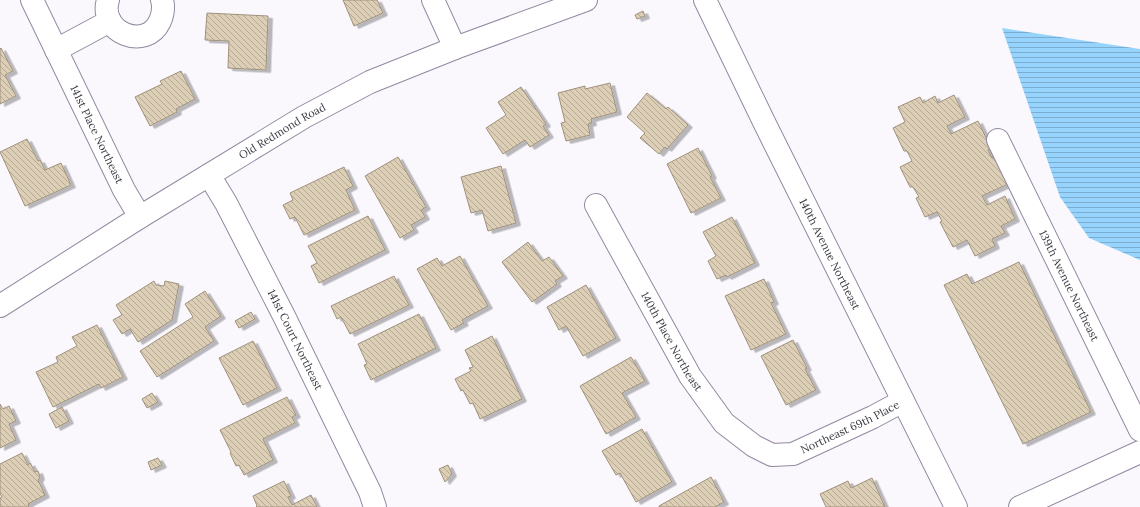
<svg xmlns="http://www.w3.org/2000/svg" width="1140" height="507" font-family="Lora,serif">
  <style>
    .water { fill: url(#water-rules) }
    .building { fill: url(#building-back-hatch); stroke: #9f917b; filter: url(#shadow) }
    .lines { fill: none; stroke-linecap: round; stroke-linejoin: round }
    .street-casing { stroke: #9389a1; stroke-width: 24 }
    .secondary-casing { stroke: #9389a1; stroke-width: 24 }
    .street { stroke: #fff; stroke-width: 22 }
    .secondary { stroke: #fff; stroke-width: 22 }
    .labels { text-anchor: middle; dominant-baseline: central; stroke-width: 3; stroke-linejoin: round; paint-order: stroke }
    .street-label { font-size: 11px; fill: #3b3741; stroke: #fff }
  </style>
  <defs>
    <pattern id="water-rules" width="6" height="5" patternUnits="userSpaceOnUse"><rect width="6" height="5" fill="#97d4fd"/><path d="M0 2.5h6" fill="none" stroke="#7cadce"/></pattern>
    <pattern id="building-back-hatch" width="6" height="6" patternUnits="userSpaceOnUse"><rect width="6" height="6" fill="#ddceb6"/><path d="M-1 5l2 2M0 0l6 6M5-1l2 2" fill="none" stroke="#b4a896"/></pattern>
    <filter id="shadow"><feDropShadow dx="4.5" dy="2.5" stdDeviation="0" flood-color="#0004"/></filter>
  </defs>
  <rect width="100%" height="100%" fill="#faf8fd"/>
  <path class="water" d="M1002,28L1140,49V260L1089,238L1060,197Z"/>
  <g class="building">
    <path d="M343,0H377L383,13L354,26Z"/>
    <path d="M643,11L645,16L637,19L635,15Z"/>
    <path d="M207,13L268,16L266,70L228,68L229,41L205,40Z"/>
    <path d="M1,48L13,71L5,75L16,96L0,104V49Z"/>
    <path d="M181,71L195,99L176,109L177,112L150,126L135,97L162,84L160,81Z"/>
    <path d="M610,83L617,112L591,119L592,123L588,124L590,135L566,141L561,123L565,122L558,93L585,86V89Z"/>
    <path d="M521,87L546,124L543,126L549,135L530,147L525,140L503,154L486,128L506,115L498,102Z"/>
    <path d="M647,93L666,109L668,107L688,125L667,149L665,147L659,154L640,138L645,133L627,117Z"/>
    <path d="M954,95L965,117L947,126L951,134L978,121L991,148L988,150L992,158L995,157L1008,184L982,196L987,205L1005,196L1015,219L1001,226L1005,233L992,239L995,246L975,256L967,240L953,247L940,222L942,221L937,212L925,217L916,198L919,197L913,187H910L900,167L912,161L907,151H904L893,128L905,122L898,107L920,97L923,103L935,96L938,103Z"/>
    <path d="M27,139L38,161L40,160L45,170L61,163L71,185L25,206L0,152Z"/>
    <path d="M698,148L712,176L710,177L721,198L691,213L667,164Z"/>
    <path d="M398,157L426,207L421,210L425,217L411,225L414,230L400,238L365,176Z"/>
    <path d="M501,166L516,223L488,231L482,210L471,213L461,177Z"/>
    <path d="M344,167L353,186L346,190L355,210L304,235L295,217L290,219L283,205L293,200L290,193Z"/>
    <path d="M368,216L385,250L319,283L311,266L317,263L308,246Z"/>
    <path d="M732,217L755,263L727,277L726,275L717,279L708,261L716,256L703,232Z"/>
    <path d="M528,242L542,261L549,257L563,276L555,281L557,284L532,302L502,262Z"/>
    <path d="M460,256L488,306L462,320L464,323L451,330L417,269L437,258L442,266Z"/>
    <path d="M1019,262L1091,412L1023,444L944,285L967,274L972,284Z"/>
    <path d="M394,276L409,305L350,334L341,317L337,319L331,306Z"/>
    <path d="M764,279L774,302L771,303L786,334L751,350L725,296Z"/>
    <path d="M154,281L156,285L164,286L165,281L179,284L172,320L138,342L130,329L122,334L113,320L122,315L116,305Z"/>
    <path d="M586,285L616,338L583,356L566,326L559,330L547,307Z"/>
    <path d="M205,291L221,316L205,327L214,341L157,377L140,351L193,317L185,304Z"/>
    <path d="M251,312L255,319L239,328L235,321Z"/>
    <path d="M419,314L436,348L371,380L364,365L367,364L358,344Z"/>
    <path d="M97,325L123,377L101,388L99,384L53,407L36,372L58,362L56,357L77,346L72,337Z"/>
    <path d="M492,336L522,399L480,419L473,403L470,404L463,390L461,391L455,379L471,371L469,368L473,367L465,350Z"/>
    <path d="M793,340L807,368L805,369L816,390L786,405L761,356Z"/>
    <path d="M253,341L277,388L243,405L219,358Z"/>
    <path d="M631,357L645,381L622,393L636,417L606,434L580,386Z"/>
    <path d="M152,393L158,402L147,408L142,399Z"/>
    <path d="M287,397L296,415L292,417L295,423L263,439L273,460L244,475L239,465L236,466L230,453L231,452L220,430Z"/>
    <path d="M0,404L3,409L9,406L16,421L9,424L16,440L0,448Z"/>
    <path d="M62,407L69,421L56,428L49,414Z"/>
    <path d="M642,429L672,482L636,502L620,473L616,475L602,451Z"/>
    <path d="M22,453L28,465L30,463L35,472L38,471L40,477L38,480L45,495L28,504L29,507H0V498L2,497L0,494V464Z"/>
    <path d="M158,458L162,465L151,470L148,462Z"/>
    <path d="M448,465L452,474L445,482L439,469Z"/>
    <path d="M711,477L724,502L715,507H659V506Z"/>
    <path d="M872,478L885,507H826L820,494L848,481L851,488Z"/>
    <path d="M284,481L291,496L288,497L292,505L311,495L317,507H256L257,506L253,496Z"/>
  </g>
  <g class="lines">
    <defs>
      <g id="street">
        <path id="s1" d="M32,0L124,190L140,217"/>
        <path d="M108,0C98,32 146,52 160,21C163,14 164,7 162,0"/>
        <path d="M433,0L455,48"/>
        <path d="M56,50L110,21"/>
        <path id="s2" d="M998,140L1140,430"/>
        <path id="s3" d="M209,175L226,203L284,316L370,492L375,507"/>
        <path id="s4" d="M596,205L690,376L724,423L754,446L772,455L793,454L873,417L903,401"/>
        <path d="M1020,507L1140,452"/>
      </g>
      <g id="secondary">
        <path id="s5" d="M705,0L764,122L956,507"/>
        <path id="s6" d="M0,306L140,217L304,117L370,82L455,48L586,0"/>
      </g>
    </defs>
    <use href="#street" class="street-casing"/>
    <use href="#secondary" class="secondary-casing"/>
    <use href="#street" class="street"/>
    <use href="#secondary" class="secondary"/>
  </g>
  <g class="labels">
    <g class="street-label">
      <text stroke="none"><textPath href="#s6" startOffset="332">Old Redmond Road</textPath></text>
      <text stroke="none"><textPath href="#s1" startOffset="149">141st Place Northeast</textPath></text>
      <text stroke="none"><textPath href="#s5" startOffset="283">140th Avenue Northeast</textPath></text>
      <text stroke="none"><textPath href="#s2" startOffset="162">139th Avenue Northeast</textPath></text>
      <text stroke="none"><textPath href="#s3" startOffset="186">141st Court Northeast</textPath></text>
      <text stroke="none"><textPath href="#s4" startOffset="156">140th Place Northeast</textPath></text>
      <text stroke="none"><textPath href="#s4" startOffset="395">Northeast 69th Place</textPath></text>
    </g>
  </g>
</svg>
